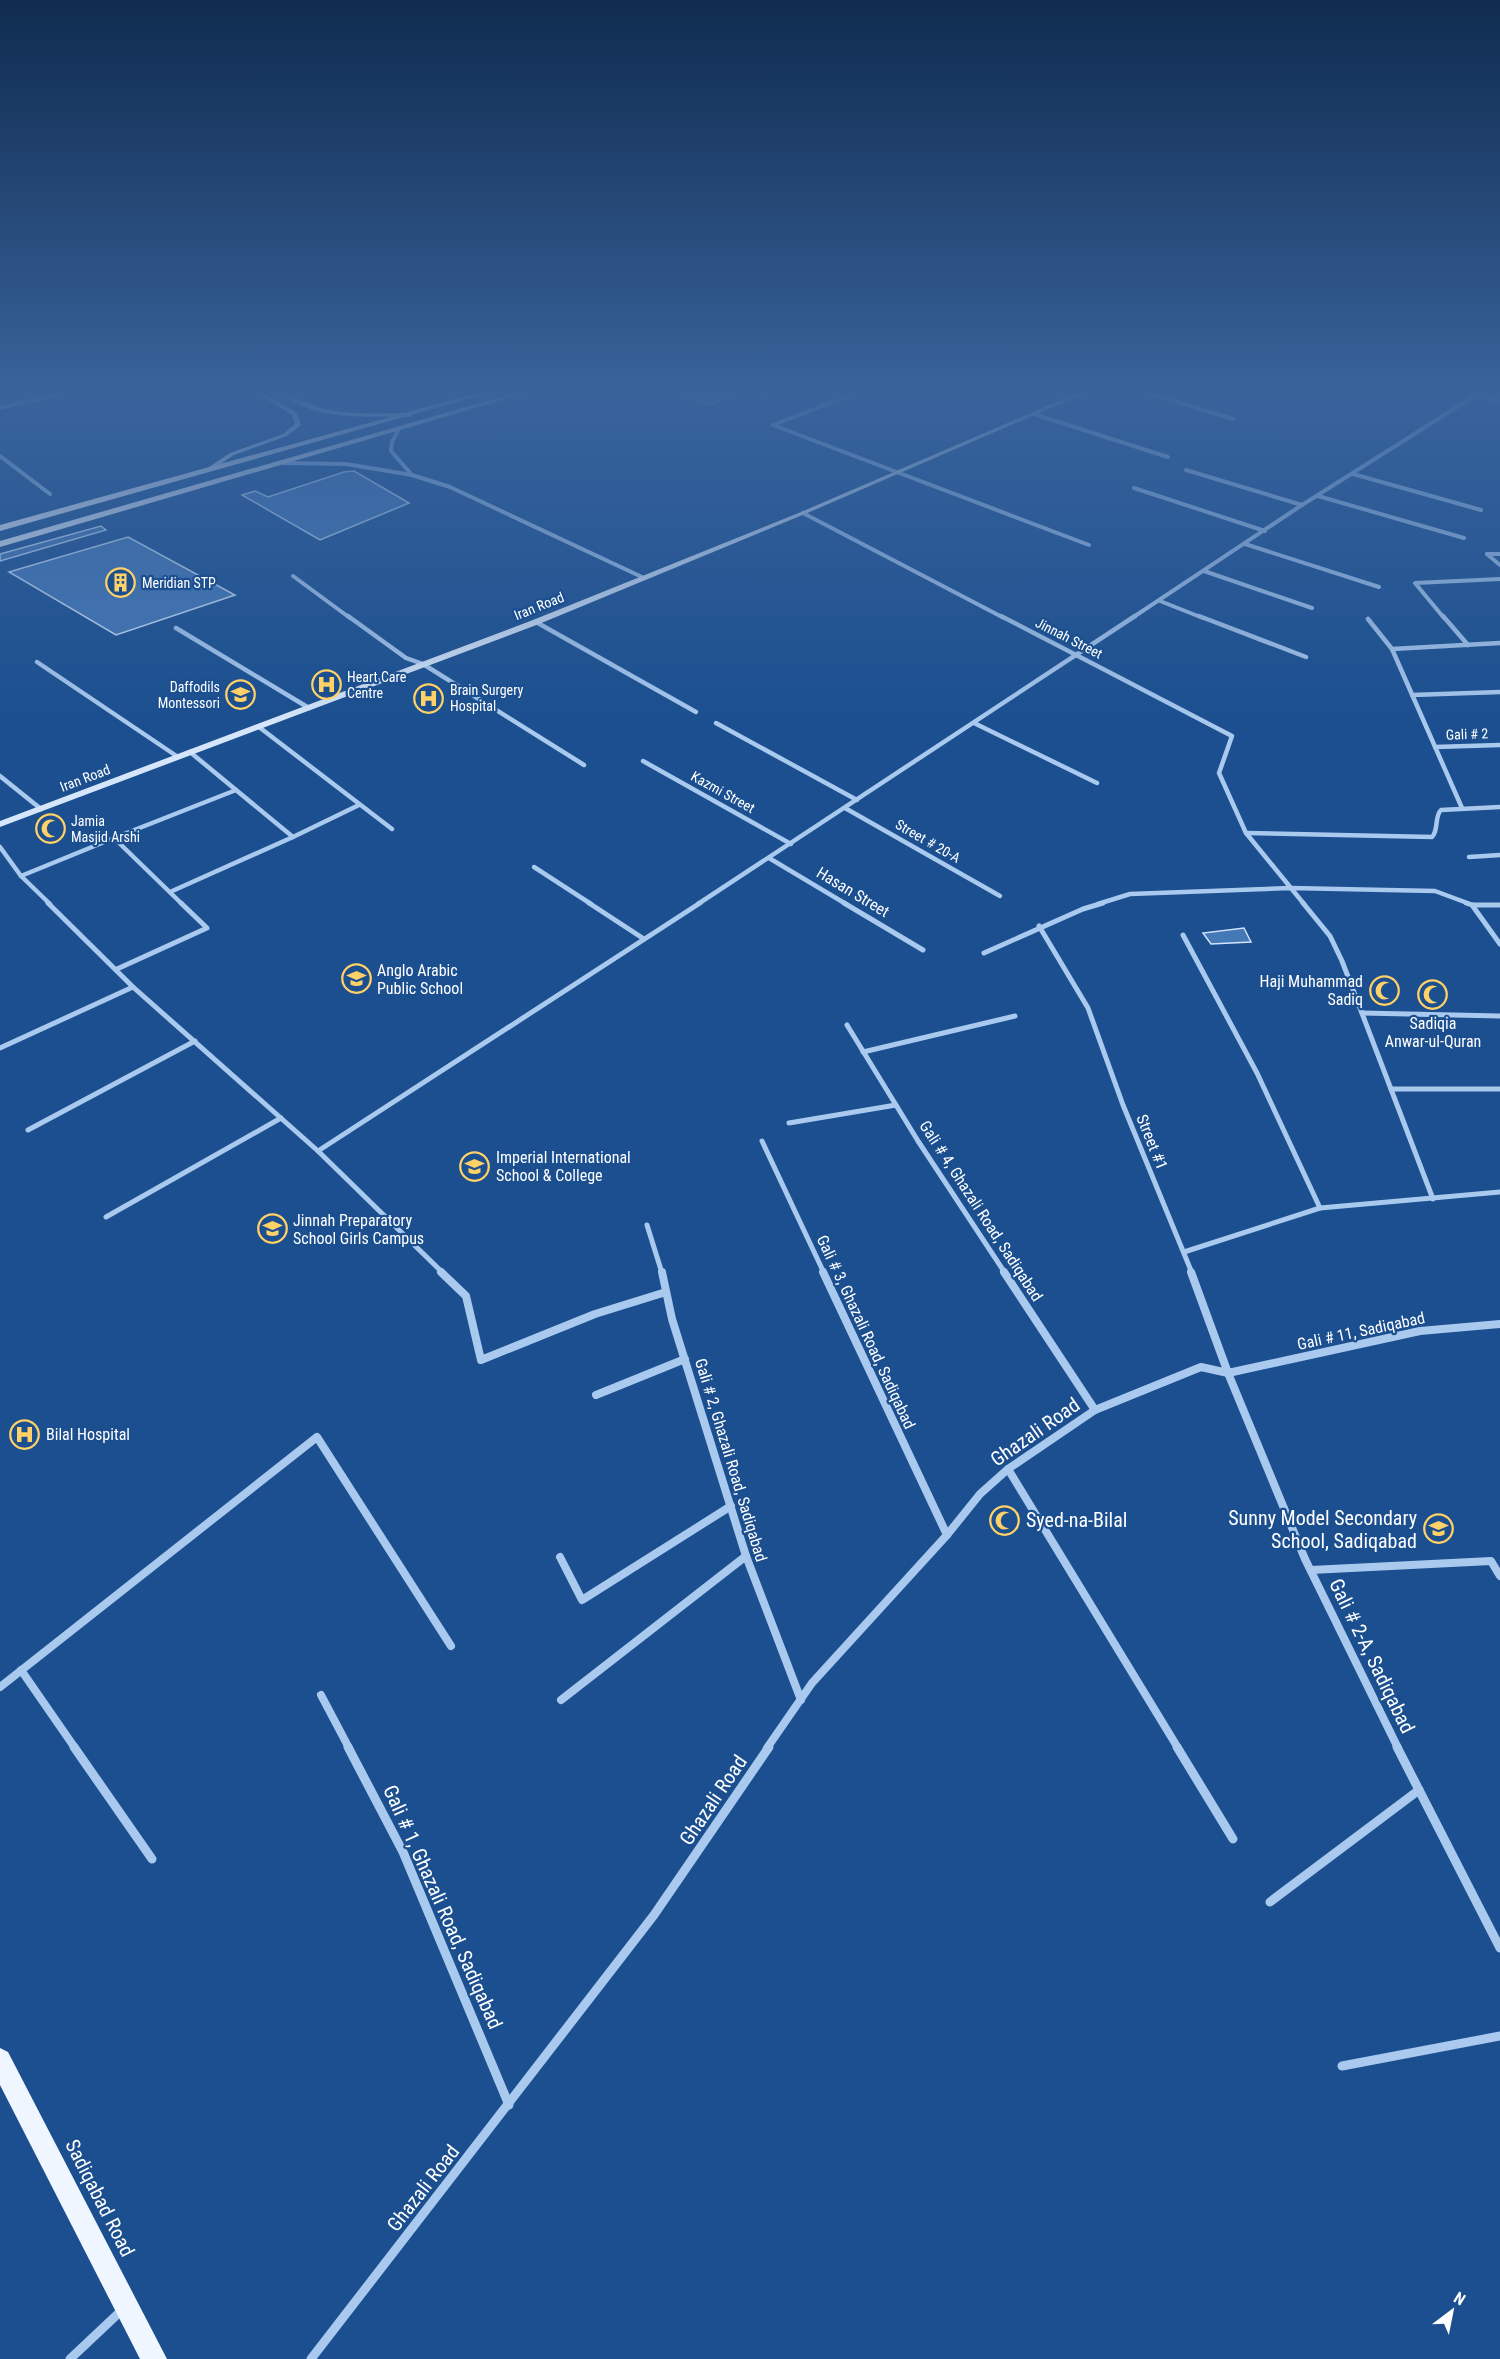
<svg xmlns="http://www.w3.org/2000/svg" width="1500" height="2359" font-family="'Roboto Condensed',sans-serif">
  <style>
    .building { fill: #4478b7; stroke: #cfe3fa; stroke-width: 1.5 }
    .lines { fill: none; stroke-linecap: round; stroke-linejoin: round }
    .minor-far4 { stroke: #a9c9ee; stroke-width: 4 }
    .minor-far3 { stroke: #a9c9ee; stroke-width: 4.5 }
    .minor-far2 { stroke: #a9c9ee; stroke-width: 5 }
    .minor-far1 { stroke: #a9c9ee; stroke-width: 8 }
    .minor { stroke: #a9c9ee; stroke-width: 9 }
    .tertiary { stroke: #a9c9ee; stroke-width: 6 }
    .secondary { fill: #d6e6fa; fill-rule: evenodd }
    .primary { fill: #f0f6ff; fill-rule: evenodd }
    .labels { text-anchor: middle; dominant-baseline: central; stroke-width: 4.5; stroke-linejoin: round; paint-order: stroke }
    .far-poi-label { font-size: 14px; fill: #fff; stroke: #1b4f8f; text-anchor: start }
    .far-street-label { font-size: 14px; fill: #fff; stroke: #1b4f8f }
    .street-label { font-size: 16px; fill: #fff; stroke: #1b4f8f }
    .poi-label { font-size: 16px; fill: #fff; stroke: #1b4f8f; text-anchor: start }
    .near-street-label { font-size: 20px; fill: #fff; stroke: #1b4f8f }
    .near-poi-label { font-size: 20px; fill: #fff; stroke: #1b4f8f; text-anchor: end }
  </style>
  <rect width="100%" height="100%" fill="#1b4f8f"/>
  <g class="building">
    <path d="M681,394H734L710,405Z"/>
    <path d="M354,471L409,503L320,540L242,495L255,491L268,497L344,472Z"/>
    <path d="M101,526L106,530L0,561V554Z"/>
    <path d="M128,537L235,595L116,635L9,572Z"/>
    <path d="M1244,928L1251,942L1211,944L1203,933Z"/>
  </g>
  <g class="lines">
    <g class="minor-far4">
      <path d="M1150,394L1234,419"/>
      <path d="M0,408L59,394"/>
      <path d="M1034,414L1168,457"/>
      <path d="M773,425L1089,545"/>
      <path d="M773,425L853,394"/>
      <path d="M0,456L50,494"/>
      <path d="M284,463L346,464L412,475L391,451L392,442L399,429"/>
      <path d="M1186,470L1302,505"/>
      <path d="M1353,474L1481,510"/>
      <path d="M412,475L450,487L642,577"/>
      <path d="M1134,488L1265,531"/>
      <path d="M1318,496L1464,538"/>
      <path d="M803,513L1004,618"/>
      <path d="M1245,544L1379,587"/>
      <path d="M1487,554L1500,565"/>
      <path d="M1487,554H1500"/>
      <path d="M1204,571L1312,608"/>
      <path d="M293,576L350,618"/>
      <path d="M1160,601L1203,618"/>
      <path d="M1132,618L1302,505L1476,395L1500,401"/>
      <path d="M1444,618L1415,583L1500,579"/>
    </g>
    <g class="minor-far3">
      <path d="M348,616L406,658L423,664L584,765"/>
      <path d="M1001,616L1232,736L1219,773L1246,833L1304,904"/>
      <path d="M1199,616L1306,657"/>
      <path d="M1443,616L1468,645"/>
      <path d="M1368,619L1392,649L1462,808"/>
      <path d="M536,622L696,712"/>
      <path d="M176,628L309,708"/>
      <path d="M1392,649L1500,643"/>
      <path d="M37,662L178,757"/>
      <path d="M1412,695L1500,692"/>
      <path d="M716,723L857,800"/>
      <path d="M974,723L1097,783"/>
      <path d="M259,727L392,829"/>
      <path d="M1435,747L1500,745"/>
      <path d="M190,752L293,837L359,805"/>
      <path d="M643,761L791,844"/>
      <path d="M0,776L41,809"/>
      <path d="M845,808L1000,896"/>
      <path d="M1246,833L1432,837C1439,830 1434,817 1441,810L1500,807"/>
      <path d="M114,838L236,790"/>
      <path d="M0,847L21,876L50,904"/>
      <path d="M1469,857L1500,855"/>
      <path d="M769,858L846,904"/>
      <path d="M534,867L591,904"/>
      <path d="M21,876L114,838L182,904"/>
      <path d="M170,892L293,837"/>
      <path d="M698,904L1135,616"/>
      <path d="M1098,904L1130,894L1290,888L1435,891L1470,904"/>
    </g>
    <g class="minor-far2">
      <path d="M48,903L133,987L318,1151L443,1273"/>
      <path d="M589,903L644,939"/>
      <path d="M844,903L923,950"/>
      <path d="M1303,903L1330,936L1342,961L1433,1199"/>
      <path d="M1466,903L1472,905H1500"/>
      <path d="M1472,905L1500,944"/>
      <path d="M1039,926L1088,1008L1123,1105L1192,1273"/>
      <path d="M1183,935L1257,1073L1320,1208"/>
      <path d="M984,953L1083,909L1103,903"/>
      <path d="M117,969L207,928L181,903"/>
      <path d="M1362,1013L1500,1016"/>
      <path d="M847,1025L918,1141L1005,1273"/>
      <path d="M0,1048L133,987"/>
      <path d="M863,1052L1015,1016"/>
      <path d="M1391,1089H1500"/>
      <path d="M789,1123L896,1105"/>
      <path d="M28,1130L195,1041"/>
      <path d="M762,1141L824,1273"/>
      <path d="M318,1151L700,903"/>
      <path d="M106,1217L281,1118"/>
      <path d="M647,1225L662,1273"/>
      <path d="M1184,1252L1320,1208L1500,1192"/>
    </g>
    <g class="minor-far1">
      <path d="M441,1272L466,1296L481,1360L595,1314L666,1292"/>
      <path d="M662,1272L672,1319L746,1556L801,1700"/>
      <path d="M823,1272L947,1535"/>
      <path d="M1004,1272L1095,1410"/>
      <path d="M1191,1272L1228,1373L1305,1559L1398,1748"/>
      <path d="M596,1395L685,1359"/>
      <path d="M1008,1469L1178,1748"/>
      <path d="M560,1557L582,1600L731,1506"/>
      <path d="M1311,1570L1491,1561L1500,1576"/>
      <path d="M21,1670L75,1748"/>
      <path d="M0,1687L317,1437L451,1646"/>
      <path d="M321,1695L349,1748"/>
      <path d="M561,1700L746,1556"/>
      <path d="M767,1748L812,1683L947,1535L980,1494L1008,1469L1095,1410L1201,1367L1228,1373L1420,1331L1500,1324"/>
    </g>
    <g class="minor">
      <path d="M74,1747L152,1859"/>
      <path d="M348,1747L403,1852L509,2105"/>
      <path d="M1177,1747L1233,1839"/>
      <path d="M1397,1747L1500,1948"/>
      <path d="M1270,1902L1419,1790"/>
      <path d="M1342,2066L1500,2036"/>
      <path d="M70,2359L122,2310"/>
      <path d="M311,2359L654,1915L769,1747"/>
    </g>
    <path class="tertiary" d="M1473,394H1478"/>
    <g class="secondary">
      <path d="M258,394H265L297,413L301,425L287,436L234,455L210,471H206V469L230,453L283,434L295,424L292,415Z"/>
      <path d="M280,394C294,394 313,407 329,410C355,415 383,413 409,413L412,415L409,417C366,416 316,421 280,394Z"/>
      <path d="M1075,394H1083L805,514L539,624L0,827V821L533,620L801,512Z"/>
    </g>
    <g class="primary">
      <path d="M473,394H485L0,531V525Z"/>
      <path d="M511,394H523L0,547V541Z"/>
      <path d="M0,2048L8,2052L167,2359H140L0,2085Z"/>
    </g>
  </g>
  <linearGradient id="sky" x2="0" y2="1"><stop stop-color="#0f2b4f"/><stop offset="0.54" stop-color="#39639b"/><stop offset="1" stop-color="#39639b" stop-opacity="0"/></linearGradient>
  <rect width="1500" height="724" fill="url(#sky)"/>
  <defs>
    <symbol id="building-ring" viewBox="-11 -11 22 22"><circle r="9.5" fill="#1b4f8f" stroke="#ffd166" stroke-width="1.5"/><path d="M-4-6H4V6H1V3H-1V6H-4ZM-2.5-4.3h1.7v1.8h-1.7ZM.8-4.3h1.7v1.8H.8ZM-2.5-1h1.7V.8h-1.7ZM.8-1h1.7V.8H.8Z" fill="#ffd166"/></symbol>
    <symbol id="hospital-ring" viewBox="-11 -11 22 22"><circle r="9.5" fill="#1b4f8f" stroke="#ffd166" stroke-width="1.5"/><path d="M-5-5h3v3.5h4V-5h3V5h-3V1.5h-4V5h-3Z" fill="#ffd166"/></symbol>
    <symbol id="school-ring" viewBox="-11 -11 22 22"><circle r="9.5" fill="#1b4f8f" stroke="#ffd166" stroke-width="1.5"/><path d="M0-5L7-2L0 1L-7-2ZM-4 1L0 2.5L4 1V4Q0 6-4 4Z" fill="#ffd166"/></symbol>
    <symbol id="mosque-ring" viewBox="-11 -11 22 22"><circle r="9.5" fill="#1b4f8f" stroke="#ffd166" stroke-width="1.5"/><path d="M3.5-4.9A6 6 0 1 0 3.5 4.9A5 5 0 1 1 3.5-4.9Z" fill="#ffd166"/></symbol>
    <symbol id="university-ring" viewBox="-11 -11 22 22"><circle r="9.5" fill="#1b4f8f" stroke="#ffd166" stroke-width="1.5"/><path d="M0-5L7-2L0 1L-7-2ZM-4 1L0 2.5L4 1V4Q0 6-4 4Z" fill="#ffd166"/></symbol>
  </defs>
  <g fill-rule="evenodd">
    <use href="#building-ring" x="104" y="566" width="33" height="33"/>
    <use href="#hospital-ring" x="310" y="668" width="33" height="33"/>
    <use href="#school-ring" x="224" y="678" width="33" height="33"/>
    <use href="#hospital-ring" x="412" y="682" width="33" height="33"/>
    <use href="#mosque-ring" x="34" y="812" width="33" height="33"/>
    <use href="#school-ring" x="340" y="962" width="33" height="33"/>
    <use href="#mosque-ring" x="1368" y="974" width="33" height="33"/>
    <use href="#mosque-ring" x="1416" y="978" width="33" height="33"/>
    <use href="#university-ring" x="458" y="1150" width="33" height="33"/>
    <use href="#school-ring" x="256" y="1212" width="33" height="33"/>
    <use href="#hospital-ring" x="8" y="1418" width="33" height="33"/>
    <use href="#mosque-ring" x="988" y="1504" width="33" height="33"/>
    <use href="#school-ring" x="1422" y="1512" width="33" height="33"/>
  </g>
  <g class="labels">
    <g class="far-poi-label">
      <text x="142" y="583">Meridian STP</text>
      <text x="347" y="677">Heart Care<tspan x="347" dy="16">Centre</tspan></text>
      <text x="220" y="687" text-anchor="end">Daffodils<tspan x="220" dy="16">Montessori</tspan></text>
      <text x="450" y="690">Brain Surgery<tspan x="450" dy="16">Hospital</tspan></text>
      <text x="71" y="821">Jamia<tspan x="71" dy="16">Masjid Arshi</tspan></text>
    </g>
    <g class="far-street-label">
      <text transform="translate(539 606) rotate(-22)">Iran Road</text>
      <text transform="translate(1069 638) rotate(27)">Jinnah Street</text>
      <text transform="translate(1467 734) rotate(-2)">Gali # 2</text>
      <text transform="translate(85 778) rotate(-21)">Iran Road</text>
      <text transform="translate(723 792) rotate(29)">Kazmi Street</text>
      <text transform="translate(928 841) rotate(30)">Street # 20-A</text>
    </g>
    <g class="street-label">
      <text transform="translate(853 892) rotate(31)">Hasan Street</text>
      <text transform="translate(1152 1142) rotate(68)">Street #1</text>
      <text transform="translate(981 1211) rotate(57)">Gali # 4, Ghazali Road, Sadiqabad</text>
      <text transform="translate(1361 1331) rotate(-12)">Gali # 11, Sadiqabad</text>
      <text transform="translate(866 1332) rotate(65)">Gali # 3, Ghazali Road, Sadiqabad</text>
      <text transform="translate(731 1460) rotate(73)">Gali # 2, Ghazali Road, Sadiqabad</text>
    </g>
    <g class="poi-label">
      <text x="377" y="970">Anglo Arabic<tspan x="377" dy="18">Public School</tspan></text>
      <text x="1363" y="981" text-anchor="end">Haji Muhammad<tspan x="1363" dy="18">Sadiq</tspan></text>
      <text x="1433" y="1023" text-anchor="middle">Sadiqia<tspan x="1433" dy="18">Anwar-ul-Quran</tspan></text>
      <text x="496" y="1157">Imperial International<tspan x="496" dy="18">School &amp; College</tspan></text>
      <text x="293" y="1220">Jinnah Preparatory<tspan x="293" dy="18">School Girls Campus</tspan></text>
      <text x="46" y="1434">Bilal Hospital</text>
    </g>
    <g class="near-street-label">
      <text transform="translate(1035 1432) rotate(-35)">Ghazali Road</text>
      <text transform="translate(1372 1656) rotate(64)">Gali # 2-A, Sadiqabad</text>
      <text transform="translate(713 1800) rotate(-56)">Ghazali Road</text>
      <text transform="translate(443 1907) rotate(66)">Gali # 1, Ghazali Road, Sadiqabad</text>
      <text transform="translate(423 2188) rotate(-52)">Ghazali Road</text>
      <text transform="translate(100 2198) rotate(63)">Sadiqabad Road</text>
    </g>
    <g class="near-poi-label">
      <text x="1417" y="1518">Sunny Model Secondary<tspan x="1417" dy="23">School, Sadiqabad</tspan></text>
      <text x="1026" y="1520" text-anchor="start">Syed-na-Bilal</text>
    </g>
  </g>
  <g transform="translate(1452 2311) rotate(32)" stroke="#1b4f8f" stroke-width="4.5" paint-order="stroke">
  <path d="M0-4.5L10 22L0 15L-10 22Z" fill="#ffffff"/>
  <text y="-9" font-size="16" font-weight="bold" text-anchor="middle" fill="#ffffff">N</text>
  </g>
</svg>
